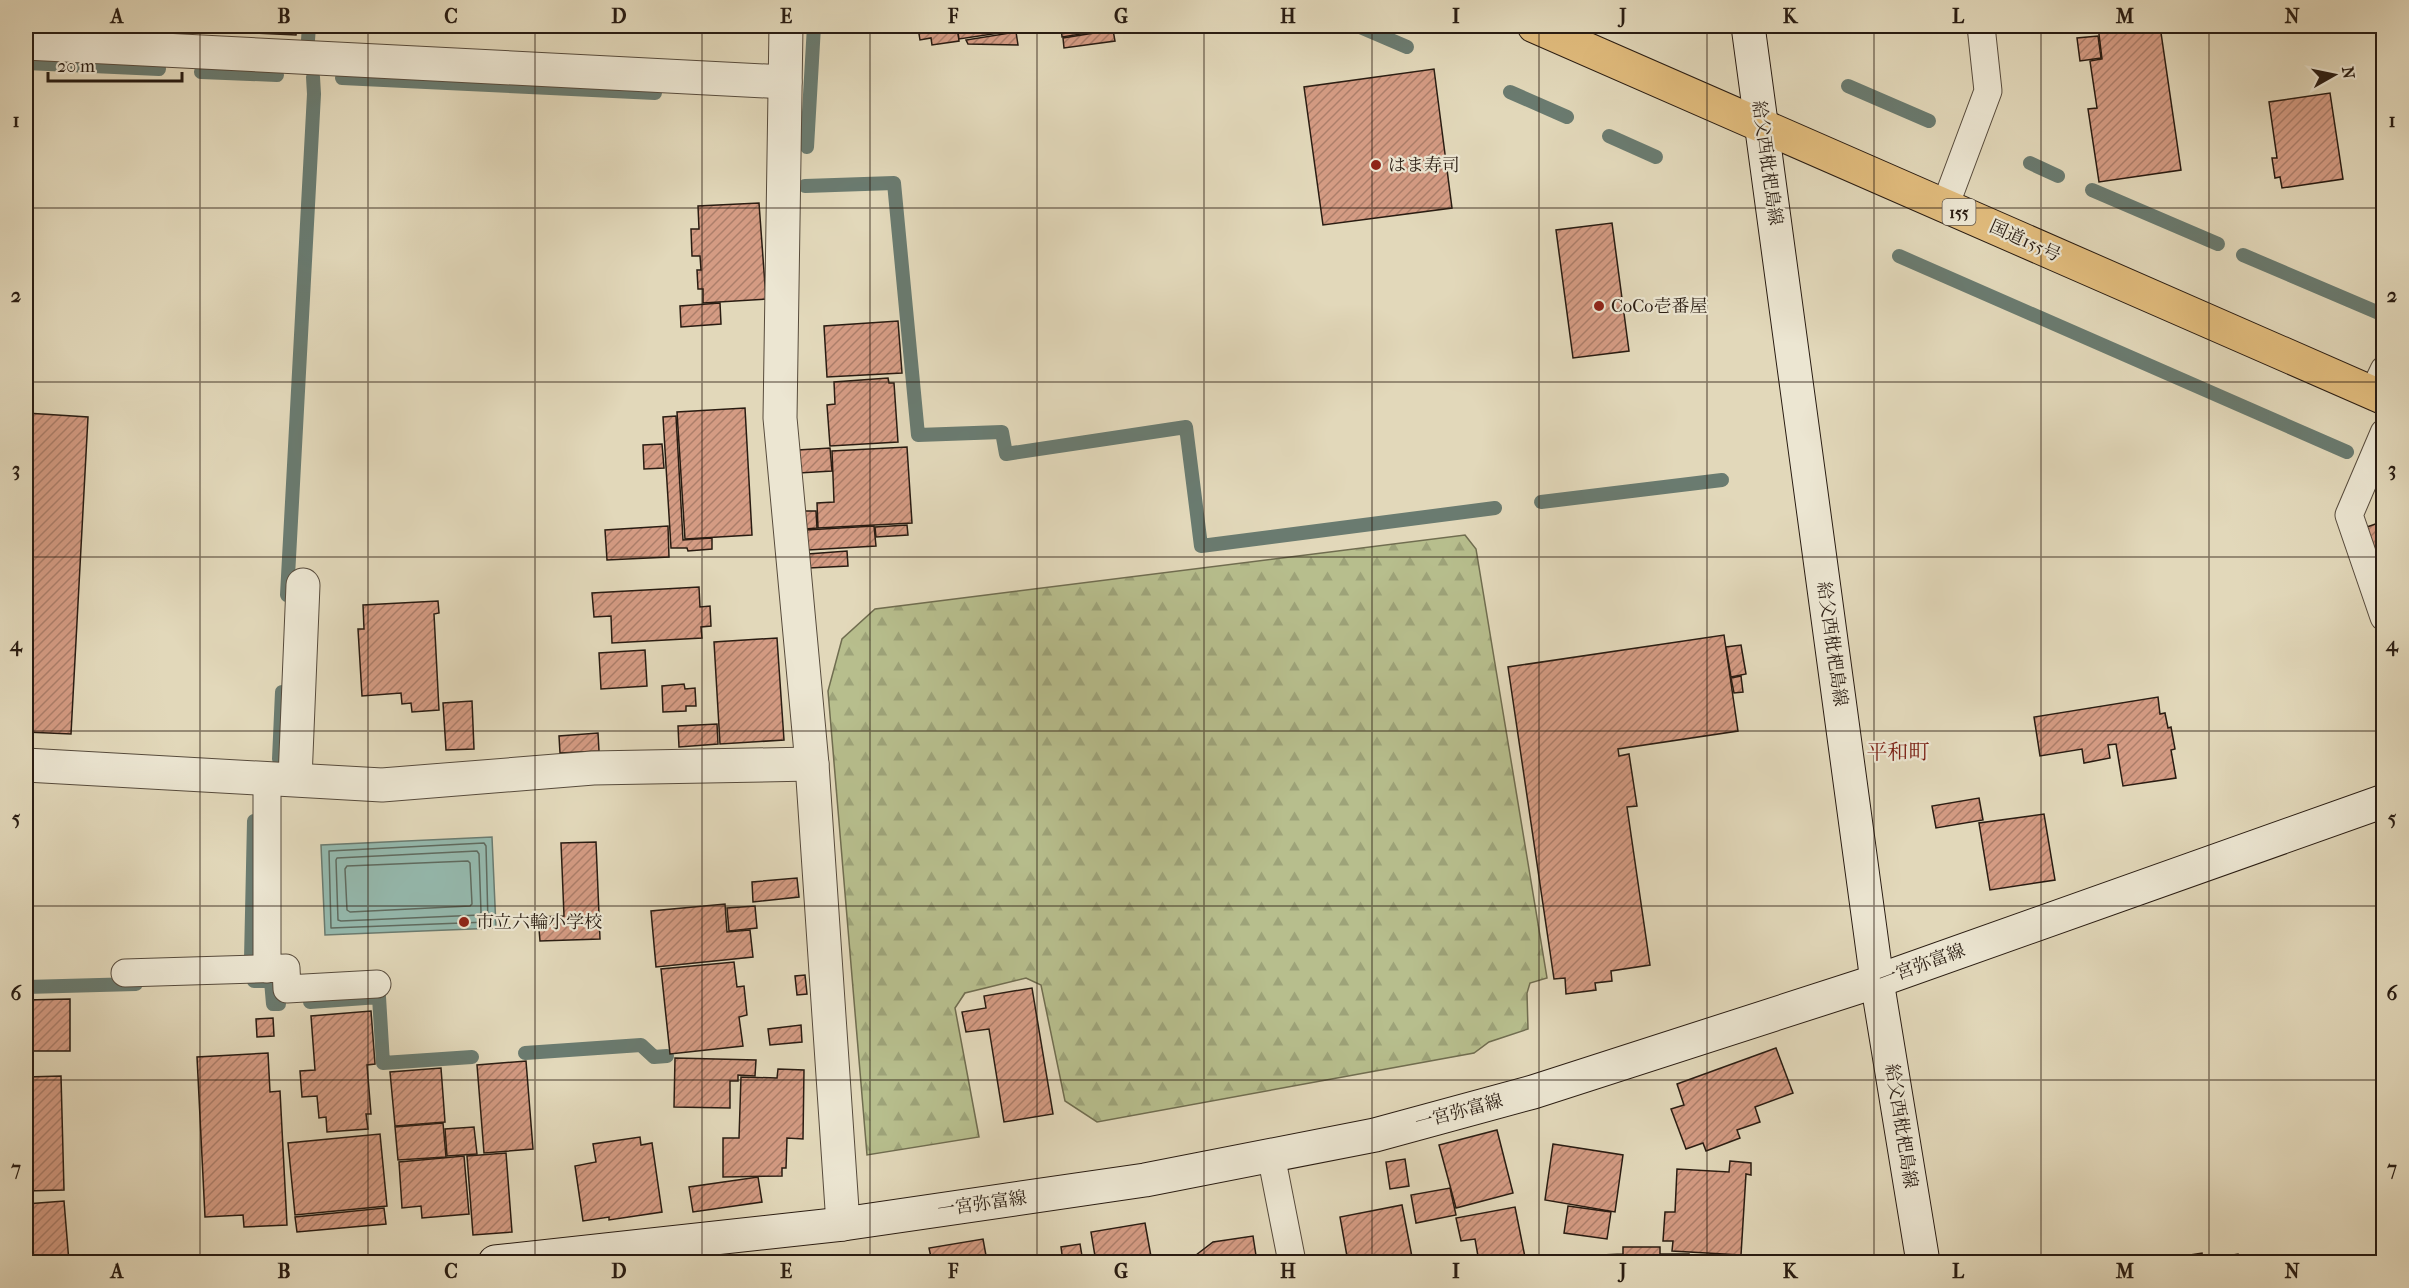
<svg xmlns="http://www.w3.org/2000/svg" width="2409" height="1288" font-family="'IM FELL French Canon','Noto Serif JP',serif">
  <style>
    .forest { fill: url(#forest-firs); stroke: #706d50; stroke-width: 1.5 }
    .water { fill: #95baaf; stroke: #6a7b70; stroke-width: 1.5 }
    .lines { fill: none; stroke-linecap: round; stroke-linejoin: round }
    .shore { stroke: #5f6b60; stroke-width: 1.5 }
    .stream { stroke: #6a7b70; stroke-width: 14 }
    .building { fill: url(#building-hatch); stroke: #291c12; stroke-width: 1.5 }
    .service-casing { stroke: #574b3c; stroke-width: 29 }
    .minor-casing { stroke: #574b3c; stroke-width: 35 }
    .secondary-casing { stroke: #291c12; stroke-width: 35 }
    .trunk-casing { stroke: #291c12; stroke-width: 35 }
    .service { stroke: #ece6d2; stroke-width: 27 }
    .minor { stroke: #ece6d2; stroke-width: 33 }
    .secondary { stroke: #ece6d2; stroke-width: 33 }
    .trunk { stroke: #e1bc7d; stroke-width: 33 }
    .grid { fill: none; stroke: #291c12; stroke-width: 1.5; stroke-opacity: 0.55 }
    .poi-dot { fill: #8f2418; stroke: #ece6d2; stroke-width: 2 }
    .labels { text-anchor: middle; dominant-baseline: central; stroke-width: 4.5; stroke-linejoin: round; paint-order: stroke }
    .shield { fill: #ece6d2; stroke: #64594c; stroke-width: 1.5 }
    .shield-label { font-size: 16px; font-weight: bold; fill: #291c12 }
    .street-label { font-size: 18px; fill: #291c12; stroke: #ece6d2 }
    .poi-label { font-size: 18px; fill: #291c12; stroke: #ece6d2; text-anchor: start }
    .quarter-label { font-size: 21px; fill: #7a1f14; stroke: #ece6d2 }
    .neatline { fill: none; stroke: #291c12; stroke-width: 2 }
    .grid-label { font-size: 20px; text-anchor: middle; font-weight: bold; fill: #291c12 }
  </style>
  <defs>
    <pattern id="forest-firs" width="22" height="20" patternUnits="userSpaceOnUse" patternTransform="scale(1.5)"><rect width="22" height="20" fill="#b7be8d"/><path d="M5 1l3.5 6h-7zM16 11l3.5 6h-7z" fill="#9da379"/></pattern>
    <pattern id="building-hatch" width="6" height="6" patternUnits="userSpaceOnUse" patternTransform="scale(1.5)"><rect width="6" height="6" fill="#d49b83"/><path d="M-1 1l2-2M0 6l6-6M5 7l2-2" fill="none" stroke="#ac7e6a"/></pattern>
  </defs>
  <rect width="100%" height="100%" fill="#e2d8ba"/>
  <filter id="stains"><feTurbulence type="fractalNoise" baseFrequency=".00333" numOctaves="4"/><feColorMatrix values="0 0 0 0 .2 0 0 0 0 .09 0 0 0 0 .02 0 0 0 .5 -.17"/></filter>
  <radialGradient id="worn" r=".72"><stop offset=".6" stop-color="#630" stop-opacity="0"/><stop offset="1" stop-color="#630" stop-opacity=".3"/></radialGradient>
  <path class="forest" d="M1465,535L1476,549L1547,978L1530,983L1527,993L1528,1029L1489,1042L1474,1053L1097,1122L1065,1101L1041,985L1026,978L965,993L955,1008L979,1137L867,1155L828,691L842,639L875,609Z"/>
  <path class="water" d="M492,837L496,928L325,935L321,845Z"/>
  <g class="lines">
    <g class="shore">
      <path d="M484,843L486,846L488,922L331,928L329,851Z"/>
      <path d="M477,851L479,854L481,912L480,915L341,921L338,920L336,860L337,858Z"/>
      <path d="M468,861L470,863L472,904L470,906L350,912L347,910L345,869L347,866Z"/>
    </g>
    <g class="stream">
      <path d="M1358,26L1407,47"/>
      <path d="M308,40L309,26"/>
      <path d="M26,63L159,69"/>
      <path d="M201,72L277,75"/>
      <path d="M342,78L655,93"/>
      <path d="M1848,86L1929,121"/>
      <path d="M1510,92L1567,117"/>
      <path d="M1609,136L1656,157"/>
      <path d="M807,147L814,26"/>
      <path d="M2030,163L2058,176"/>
      <path d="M805,186L894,183L918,435L1002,432L1006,454L1186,427L1201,546L1495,508"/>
      <path d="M2092,190L2218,244"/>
      <path d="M2243,255L2379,313"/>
      <path d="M1899,256L2347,452"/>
      <path d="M1541,502L1722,480"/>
      <path d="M287,595L314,94L313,77"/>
      <path d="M279,759L282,692"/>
      <path d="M251,959L254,821"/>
      <path d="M254,981H271L273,1004H279"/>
      <path d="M26,987L136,984"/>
      <path d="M310,1002L379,997L383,1063L472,1057"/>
      <path d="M525,1053L641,1045L654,1057L667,1056"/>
    </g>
  </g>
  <g class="building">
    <path d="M118,26H297L296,35Z"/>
    <path d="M908,26H957L959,41L932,45L931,38L920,40L918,28L908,29Z"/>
    <path d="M957,26H1019V30L959,39Z"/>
    <path d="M1061,26H1112L1113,29L1062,37Z"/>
    <path d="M2098,26H2160L2181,170L2099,182L2088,109L2097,108L2090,61L2102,59Z"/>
    <path d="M1113,30L1115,41L1064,48L1063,38Z"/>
    <path d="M1016,32L1018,45L968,44L966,40Z"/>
    <path d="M2098,36L2101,58L2080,61L2077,38Z"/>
    <path d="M1434,69L1452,208L1323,225L1304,87Z"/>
    <path d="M2330,93L2343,179L2282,188L2280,177L2275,178L2272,158H2277L2269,102Z"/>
    <path d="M759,203L766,299L703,303V289H698L697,270H701L700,256H692L691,229H699L698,206Z"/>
    <path d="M1612,223L1629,351L1573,358L1556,230Z"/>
    <path d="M720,303L721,324L681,327L680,306Z"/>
    <path d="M898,321L902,373L827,377L824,326Z"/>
    <path d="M888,378L889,383H894L898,442L830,446L827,405L835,404L834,382Z"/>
    <path d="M745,408L752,535L685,539L677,412Z"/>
    <path d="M26,413L88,417L71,734L26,732Z"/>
    <path d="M676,416L683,540L712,538V549L688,551L687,548H671L663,417Z"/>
    <path d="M662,444L664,468L644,469L643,445Z"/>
    <path d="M907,447L912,523L818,528L817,503L834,502L832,451Z"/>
    <path d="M830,448L832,471L799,473L798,450Z"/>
    <path d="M804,511H816L817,528L805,529Z"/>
    <path d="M2384,521V571L2379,572L2364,528Z"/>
    <path d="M907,525L908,535L876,537L875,527Z"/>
    <path d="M668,526L669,557L607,560L605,530Z"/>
    <path d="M874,526L876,546L808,550L806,530Z"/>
    <path d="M847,551L848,566L809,568L808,554Z"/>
    <path d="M699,587L700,607L710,606L711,626L701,627L702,638L612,643L611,616L594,617L592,593Z"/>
    <path d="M438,601L439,613L434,614L439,710L412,712L411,703L402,704L401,693L362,696L358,629H364L363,605Z"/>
    <path d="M1724,635L1738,731L1618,749L1619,756L1629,754L1637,806L1627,807L1650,965L1611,971L1612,981L1595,983L1596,990L1566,994L1565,978L1554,979L1508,667Z"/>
    <path d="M777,638L784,740L720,744L714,642Z"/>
    <path d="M1741,645L1746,674L1731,677L1726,647Z"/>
    <path d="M645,650L647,686L601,689L599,653Z"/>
    <path d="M1741,676L1743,692L1734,693L1731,678Z"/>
    <path d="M684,684L685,689L695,688L696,706H686V711L663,712L662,686Z"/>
    <path d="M2158,697L2160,714L2165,713L2168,728L2171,727L2175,749L2171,750L2176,778L2123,786L2116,744L2108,745L2110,758L2084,763L2082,749L2040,756L2034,717Z"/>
    <path d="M472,701L474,749L446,750L443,703Z"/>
    <path d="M717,724L718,744L679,747L678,726Z"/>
    <path d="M598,733L599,751L560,753L559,736Z"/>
    <path d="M1979,798L1983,820L1936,828L1932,806Z"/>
    <path d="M2044,814L2055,880L1990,890L1979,823Z"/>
    <path d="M596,842L600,939L540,941L538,917L564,916L561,843Z"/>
    <path d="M797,878L799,897L753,902L752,882Z"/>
    <path d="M725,904L727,932L750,930L753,957L656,967L651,911Z"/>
    <path d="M755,906L757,928L729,931L727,908Z"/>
    <path d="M734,962L737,987L744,986L747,1015L739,1017L743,1046L670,1054L661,969Z"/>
    <path d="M805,975L807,994L797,995L795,976Z"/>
    <path d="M1032,988L1053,1114L1004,1122L989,1029L966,1032L962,1012L986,1008L984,996Z"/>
    <path d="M70,999V1051H32V1056H26V1000Z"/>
    <path d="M371,1011L375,1064L367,1065L371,1114H366L368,1129L327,1132L326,1117L319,1118L317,1096L302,1097L300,1071L315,1070L311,1016Z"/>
    <path d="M273,1018L274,1036L257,1037L256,1019Z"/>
    <path d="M801,1025L802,1042L770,1045L768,1029Z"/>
    <path d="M1776,1048L1793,1093L1755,1107L1760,1122L1737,1130L1740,1138L1706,1151L1703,1143L1686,1149L1671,1109L1684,1105L1677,1084Z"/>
    <path d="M268,1053L270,1092L280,1091L287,1225L244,1227L243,1215L205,1217L197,1057Z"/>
    <path d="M675,1058L756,1060L755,1076L738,1075V1081H730V1108L674,1107Z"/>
    <path d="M526,1061L533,1149L484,1153L477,1065Z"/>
    <path d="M441,1068L445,1122L395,1126L390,1072Z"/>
    <path d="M778,1069L804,1070L803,1139L787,1138L786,1168H782V1176L723,1177V1138H739L741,1077L777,1078Z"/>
    <path d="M61,1076L64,1190L26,1191V1077Z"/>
    <path d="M443,1123L446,1157L398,1160L395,1127Z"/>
    <path d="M474,1127L477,1154L447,1156L445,1129Z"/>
    <path d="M1497,1130L1513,1193L1456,1208L1439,1145Z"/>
    <path d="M380,1134L387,1206L295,1215L288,1143Z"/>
    <path d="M640,1137L641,1145L652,1143L662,1212L609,1220V1217L583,1221L575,1166L596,1162L593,1144Z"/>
    <path d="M1553,1144L1623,1155L1615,1212L1545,1200Z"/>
    <path d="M506,1153L512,1232L473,1235L467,1156Z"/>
    <path d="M464,1156L469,1214L422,1218L421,1206L402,1208L399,1162Z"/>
    <path d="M1405,1159L1409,1186L1390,1189L1386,1162Z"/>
    <path d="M1730,1161L1751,1163V1175L1746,1174L1741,1255L1672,1251L1673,1241H1663L1665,1212H1675L1677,1169L1729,1172Z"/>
    <path d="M758,1177L762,1202L693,1212L689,1187Z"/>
    <path d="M1450,1188L1456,1215L1416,1223L1411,1195Z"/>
    <path d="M64,1201L69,1262H26V1204Z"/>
    <path d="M1402,1205L1413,1262H1348L1340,1217Z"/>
    <path d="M1568,1206L1611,1212L1607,1239L1564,1233Z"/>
    <path d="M1515,1207L1526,1262H1479L1475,1239L1461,1241L1456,1218Z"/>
    <path d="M384,1208L386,1224L297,1232L295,1217Z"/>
    <path d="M1145,1223L1152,1262H1096L1091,1232Z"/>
    <path d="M1253,1236L1257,1262H1197L1196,1255L1213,1242Z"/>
    <path d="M983,1239L987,1261L932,1262L929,1248Z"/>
    <path d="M1080,1244L1083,1262H1063L1061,1247Z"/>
    <path d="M1623,1247H1660V1254H1689V1262H1601V1255L1623,1254Z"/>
    <path d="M2202,1253L2203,1260L2238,1254L2239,1262H2145Z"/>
    <path d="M851,1256L852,1262H820Z"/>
  </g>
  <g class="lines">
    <defs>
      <g id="service">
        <path d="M1945,206L1988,91L1981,26"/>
        <path d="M2373,393L2384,370"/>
        <path d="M2384,433L2349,515L2384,617"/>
        <path d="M267,969V778"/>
        <path d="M125,973L286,968L287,989L377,984"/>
        <path d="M1271,1155L1292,1262"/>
      </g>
      <g id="minor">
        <path d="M786,26L780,418L812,764L843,1224"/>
        <path d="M26,43L785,82"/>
        <path d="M26,765L382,785L593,768L812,764"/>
        <path d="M295,779L303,585"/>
      </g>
      <g id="secondary">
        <path d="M1748,26L1877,981L1923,1262"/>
        <path d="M495,1262L843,1224L1145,1180L1375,1135L1533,1092L1877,981L2384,801"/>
      </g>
      <path id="trunk" d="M1534,26L2384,398"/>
    </defs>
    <use href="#service" class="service-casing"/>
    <use href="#minor" class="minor-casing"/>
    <use href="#secondary" class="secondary-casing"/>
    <use href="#trunk" class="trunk-casing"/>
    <use href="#service" class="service"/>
    <use href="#minor" class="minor"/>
    <use href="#secondary" class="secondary"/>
    <use href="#trunk" class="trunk"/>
  </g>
  <path class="grid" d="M200,26V1262M368,26V1262M535,26V1262M702,26V1262M870,26V1262M1037,26V1262M1204,26V1262M1372,26V1262M1539,26V1262M1707,26V1262M1874,26V1262M2041,26V1262M2209,26V1262M26,208H2384M26,382H2384M26,557H2384M26,731H2384M26,906H2384M26,1080H2384"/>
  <g class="poi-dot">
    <circle cx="1376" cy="165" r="6"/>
    <circle cx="1599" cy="306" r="6"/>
    <circle cx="464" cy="922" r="6"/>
  </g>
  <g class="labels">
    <rect class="shield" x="1942.5" y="199" width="33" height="26" rx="4.5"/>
    <g class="shield-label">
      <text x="1959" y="212">155</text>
    </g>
    <g class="street-label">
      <text transform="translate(1767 163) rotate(82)">給父西枇杷島線</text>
      <text transform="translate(2025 241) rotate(24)">国道155号</text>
      <text transform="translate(1832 644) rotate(82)">給父西枇杷島線</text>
      <text transform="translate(1922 965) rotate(-20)">一宮弥富線</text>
      <text transform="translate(1459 1112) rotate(-15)">一宮弥富線</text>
      <text transform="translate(1901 1126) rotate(81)">給父西枇杷島線</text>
      <text transform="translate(982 1204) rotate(-8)">一宮弥富線</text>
    </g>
    <g class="poi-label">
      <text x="1388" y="165">はま寿司</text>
      <text x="1611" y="306">CoCo壱番屋</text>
      <text x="476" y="922">市立六輪小学校</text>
    </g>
    <g class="quarter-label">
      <text x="1898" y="752">平和町</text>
    </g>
  </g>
  <rect width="2409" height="1288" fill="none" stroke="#e2d8ba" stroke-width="66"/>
  <g transform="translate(2334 75) rotate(81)" stroke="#ece6d2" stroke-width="4.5" paint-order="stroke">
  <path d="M0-4.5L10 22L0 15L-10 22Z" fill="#291c12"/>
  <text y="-9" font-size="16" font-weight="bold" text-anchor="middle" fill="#291c12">N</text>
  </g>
  <path d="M48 72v9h134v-9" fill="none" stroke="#291c12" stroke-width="3"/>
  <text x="57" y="72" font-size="18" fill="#291c12" stroke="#ece6d2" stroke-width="4.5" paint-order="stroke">20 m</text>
  <rect x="33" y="33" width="2343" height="1222" class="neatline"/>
  <g class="grid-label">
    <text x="117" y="23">A</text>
    <text x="284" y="23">B</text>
    <text x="451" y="23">C</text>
    <text x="619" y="23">D</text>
    <text x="786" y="23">E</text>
    <text x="953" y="23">F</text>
    <text x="1121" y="23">G</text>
    <text x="1288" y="23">H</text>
    <text x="1456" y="23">I</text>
    <text x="1623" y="23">J</text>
    <text x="1790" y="23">K</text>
    <text x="1958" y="23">L</text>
    <text x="2125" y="23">M</text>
    <text x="2292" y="23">N</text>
    <text x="16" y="127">1</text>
    <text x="2392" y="127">1</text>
    <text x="16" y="302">2</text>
    <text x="2392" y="302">2</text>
    <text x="16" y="476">3</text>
    <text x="2392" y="476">3</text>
    <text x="16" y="651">4</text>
    <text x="2392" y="651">4</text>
    <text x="16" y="825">5</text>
    <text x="2392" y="825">5</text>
    <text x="16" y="1000">6</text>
    <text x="2392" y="1000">6</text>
    <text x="16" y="1175">7</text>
    <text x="2392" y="1175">7</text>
    <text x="117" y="1278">A</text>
    <text x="284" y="1278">B</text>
    <text x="451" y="1278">C</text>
    <text x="619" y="1278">D</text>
    <text x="786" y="1278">E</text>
    <text x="953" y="1278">F</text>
    <text x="1121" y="1278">G</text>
    <text x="1288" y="1278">H</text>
    <text x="1456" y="1278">I</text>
    <text x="1623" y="1278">J</text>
    <text x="1790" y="1278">K</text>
    <text x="1958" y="1278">L</text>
    <text x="2125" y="1278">M</text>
    <text x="2292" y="1278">N</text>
  </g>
  <rect width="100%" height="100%" filter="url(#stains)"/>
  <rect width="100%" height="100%" fill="url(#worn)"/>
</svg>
